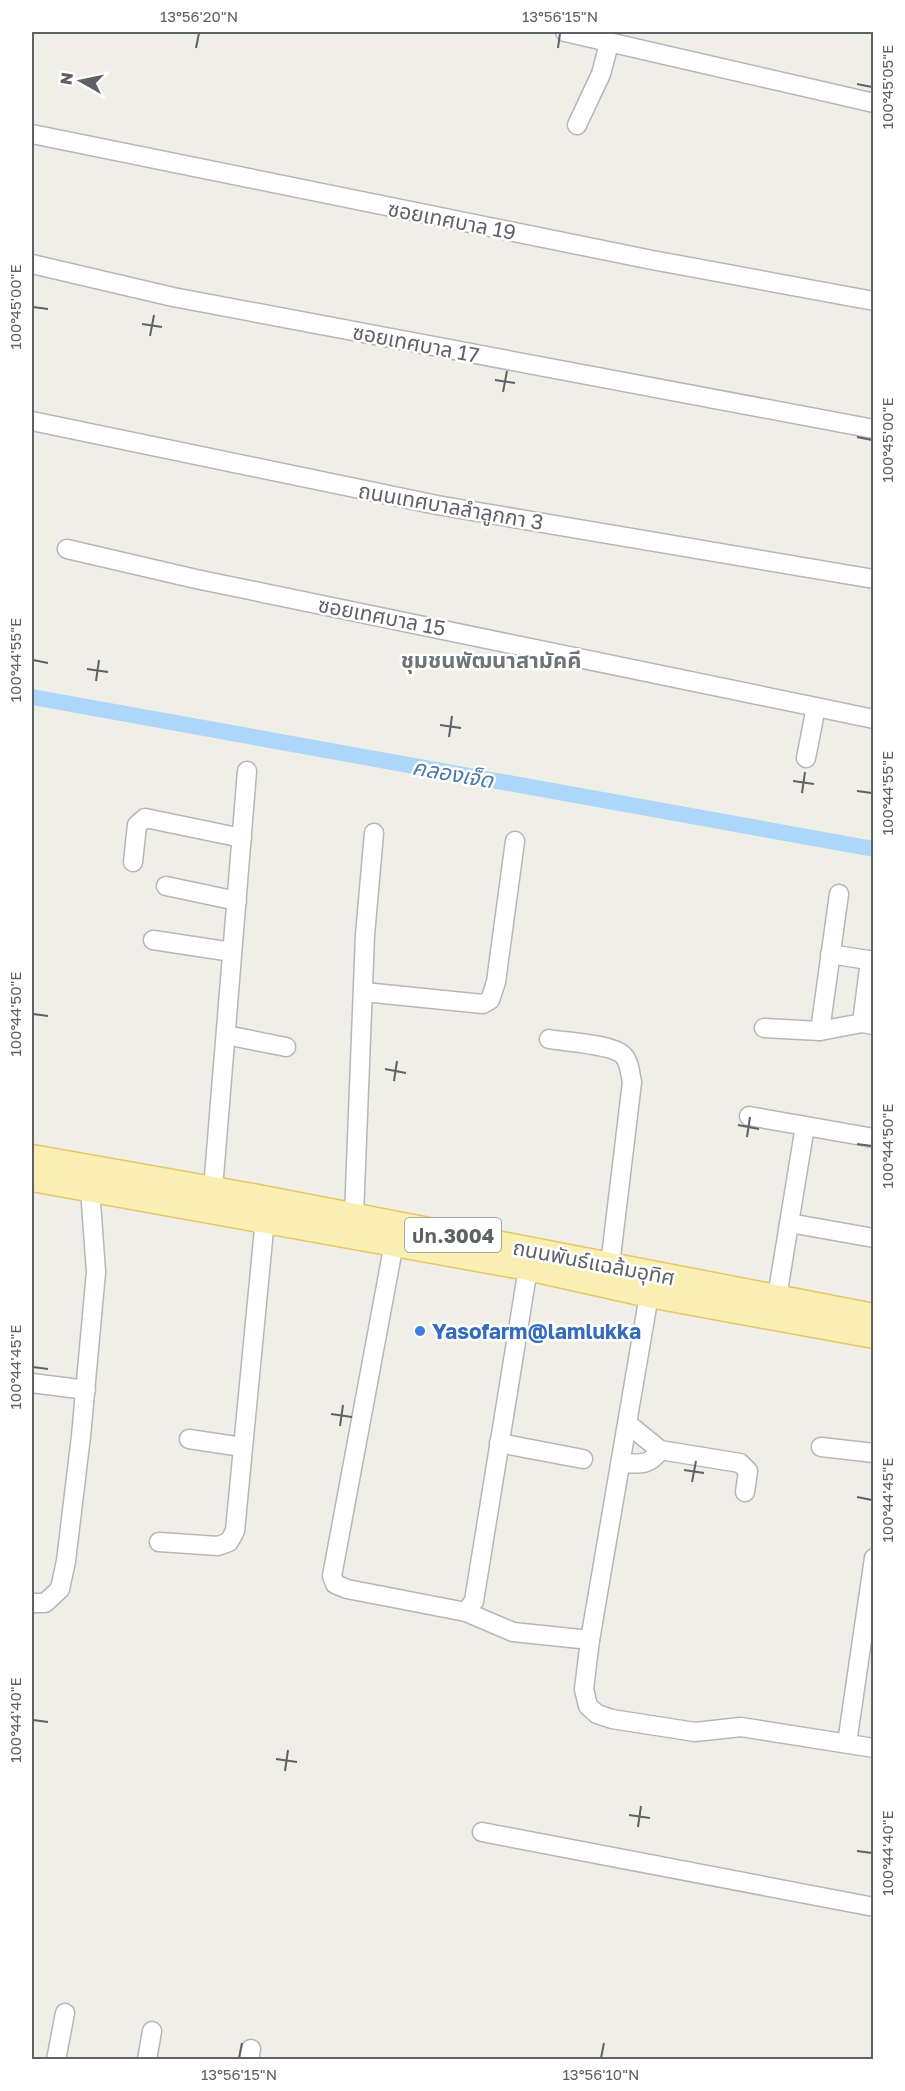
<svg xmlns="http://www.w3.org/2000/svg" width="905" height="2091" font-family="'Golos Text','Noto Sans Thai',sans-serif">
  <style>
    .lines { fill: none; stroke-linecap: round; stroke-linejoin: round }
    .canal { stroke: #add7f9; stroke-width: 16 }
    .minor-casing { stroke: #b4b7ba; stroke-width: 21 }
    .major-casing { stroke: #e8c667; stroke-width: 27 }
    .minor { stroke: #fff; stroke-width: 18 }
    .major { stroke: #faefb2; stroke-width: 24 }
    .ticks { fill: none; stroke: #5e6266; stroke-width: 2 }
    .shop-dot { fill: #3f7fe0; stroke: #fff; stroke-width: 2 }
    .labels { text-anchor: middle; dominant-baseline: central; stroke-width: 5; stroke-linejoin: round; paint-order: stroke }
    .shield { fill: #fff; stroke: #8e9194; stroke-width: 1.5 }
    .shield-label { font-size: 20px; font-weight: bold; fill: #5e6266 }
    .street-label { font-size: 21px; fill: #5e6266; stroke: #fff }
    .shop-label { font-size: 21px; font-weight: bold; fill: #366cbe; stroke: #fff; text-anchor: start }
    .neighbourhood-label { font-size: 22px; font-weight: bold; fill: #6f7478; stroke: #fff }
    .water-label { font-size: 22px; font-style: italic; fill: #4a78ab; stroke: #fff }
    .neatline { fill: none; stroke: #5e6266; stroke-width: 2 }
    .ticks-label { font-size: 15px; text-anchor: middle; fill: #5e6266 }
  </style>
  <rect width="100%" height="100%" fill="#efeee7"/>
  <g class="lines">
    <path class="canal" d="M32,697L874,849"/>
    <defs>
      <g id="minor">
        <path d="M565,32L874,103"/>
        <path d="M577,125L601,74L609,44"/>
        <path d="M32,134L652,260L874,301"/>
        <path d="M32,264L173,297L874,429"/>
        <path d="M32,421L437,505L874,579"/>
        <path d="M67,549L196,579L874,719"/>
        <path d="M806,758L816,707"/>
        <path d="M133,862L137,825L145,818L242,838"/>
        <path d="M166,886L237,901"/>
        <path d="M153,940L232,952"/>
        <path d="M830,954L874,961"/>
        <path d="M364,992L483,1004L490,1000L496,982L515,841"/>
        <path d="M862,1023L870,960"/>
        <path d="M764,1028L820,1031L862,1023L874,1025"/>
        <path d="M820,1031L839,894"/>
        <path d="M226,1035L286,1047"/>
        <path d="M549,1039C566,1042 612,1044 623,1055C630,1062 630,1074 632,1082L610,1265"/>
        <path d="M749,1116L874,1138"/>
        <path d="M213,1189L247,771"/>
        <path d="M354,1216L365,935L374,833"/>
        <path d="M789,1223L874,1238"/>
        <path d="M394,1243L332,1576L335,1584L347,1589L466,1612L513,1632L590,1640"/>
        <path d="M649,1295L590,1640L584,1689L588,1706L597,1714L612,1719L695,1732L741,1727L874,1748"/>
        <path d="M777,1297L805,1126"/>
        <path d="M32,1383L86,1390"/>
        <path d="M628,1424L660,1450L740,1463L748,1471L745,1492"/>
        <path d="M189,1439L242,1447"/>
        <path d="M499,1443L583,1459"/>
        <path d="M821,1447L874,1453"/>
        <path d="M621,1463C639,1464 650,1466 660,1450"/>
        <path d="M159,1542L218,1546L229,1542L235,1531L265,1219"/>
        <path d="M32,1603H45L60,1589L66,1561L81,1436L96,1272L90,1189"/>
        <path d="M466,1612L474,1601L528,1268"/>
        <path d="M847,1743L874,1558"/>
        <path d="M482,1832L874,1907"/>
        <path d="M56,2060L65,2013"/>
        <path d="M147,2060L152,2031"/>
        <path d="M249,2060L251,2049"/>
      </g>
      <g id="major">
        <path d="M32,1157L258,1197L874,1316"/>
        <path d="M32,1179L528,1268L649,1295L874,1336"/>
      </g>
    </defs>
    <use href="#minor" class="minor-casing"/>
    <use href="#major" class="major-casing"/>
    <use href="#minor" class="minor"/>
    <use href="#major" class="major"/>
  </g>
  <path class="ticks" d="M196,48L199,33M558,48L560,33M857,84L872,87M33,307L48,309M142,324L162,327M150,336L154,315M495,380L515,383M503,392L507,371M857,437L872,440M33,660L48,663M87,669L108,672M96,681L99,660M440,725L461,728M449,737L452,716M793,781L814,784M857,791L872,793M802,793L805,772M33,1014L48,1016M385,1069L406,1073M394,1081L397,1061M738,1125L759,1129M747,1137L750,1117M857,1144L872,1146M33,1367L48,1369M331,1414L352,1417M340,1426L343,1405M684,1470L704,1473M692,1482L696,1461M857,1497L872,1500M33,1720L48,1722M276,1759L297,1762M285,1771L288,1750M629,1815L650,1818M638,1827L641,1806M857,1851L872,1853M239,2058L242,2043M601,2058L604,2043"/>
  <circle class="shop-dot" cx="420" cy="1331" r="6"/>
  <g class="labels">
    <rect class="shield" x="405" y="1218" width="96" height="34" rx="4.5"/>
    <g class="shield-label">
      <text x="453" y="1235">ปท.3004</text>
    </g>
    <g class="street-label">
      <text transform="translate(452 220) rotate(11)">ซอยเทศบาล 19</text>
      <text transform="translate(416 343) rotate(11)">ซอยเทศบาล 17</text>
      <text transform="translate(451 506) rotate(10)">ถนนเทศบาลลำลูกกา 3</text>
      <text transform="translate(382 616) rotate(11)">ซอยเทศบาล 15</text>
      <text transform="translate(594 1262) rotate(11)">ถนนพันธ์แฉล้มอุทิศ</text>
    </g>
    <g class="shop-label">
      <text x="432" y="1331">Yasofarm@lamlukka</text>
    </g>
    <g class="neighbourhood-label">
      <text x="491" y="659">ชุมชนพัฒนาสามัคคี</text>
    </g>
    <g class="water-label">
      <text transform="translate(453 773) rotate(10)">คลองเจ็ด</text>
    </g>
  </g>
  <rect width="905" height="2091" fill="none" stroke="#ffffff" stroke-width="66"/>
  <g transform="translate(81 81) rotate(279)" stroke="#ffffff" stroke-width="4.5" paint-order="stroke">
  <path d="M0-4.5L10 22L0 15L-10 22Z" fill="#5e6266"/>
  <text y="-9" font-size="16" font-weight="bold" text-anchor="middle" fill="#5e6266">N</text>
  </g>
  <rect x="33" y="33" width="839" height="2025" class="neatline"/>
  <g class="ticks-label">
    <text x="199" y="22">13°56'20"N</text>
    <text x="560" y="22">13°56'15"N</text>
    <text transform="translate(888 87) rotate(-90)" y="5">100°45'05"E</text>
    <text transform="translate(16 307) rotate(-90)" y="5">100°45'00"E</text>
    <text transform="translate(888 440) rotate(-90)" y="5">100°45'00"E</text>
    <text transform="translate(16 660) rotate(-90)" y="5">100°44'55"E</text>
    <text transform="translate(888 793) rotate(-90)" y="5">100°44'55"E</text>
    <text transform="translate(16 1014) rotate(-90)" y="5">100°44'50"E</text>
    <text transform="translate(888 1146) rotate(-90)" y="5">100°44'50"E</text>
    <text transform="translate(16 1367) rotate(-90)" y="5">100°44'45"E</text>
    <text transform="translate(888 1500) rotate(-90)" y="5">100°44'45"E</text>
    <text transform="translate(16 1720) rotate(-90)" y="5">100°44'40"E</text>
    <text transform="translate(888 1853) rotate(-90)" y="5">100°44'40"E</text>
    <text x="239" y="2080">13°56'15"N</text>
    <text x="601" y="2080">13°56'10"N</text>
  </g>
</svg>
